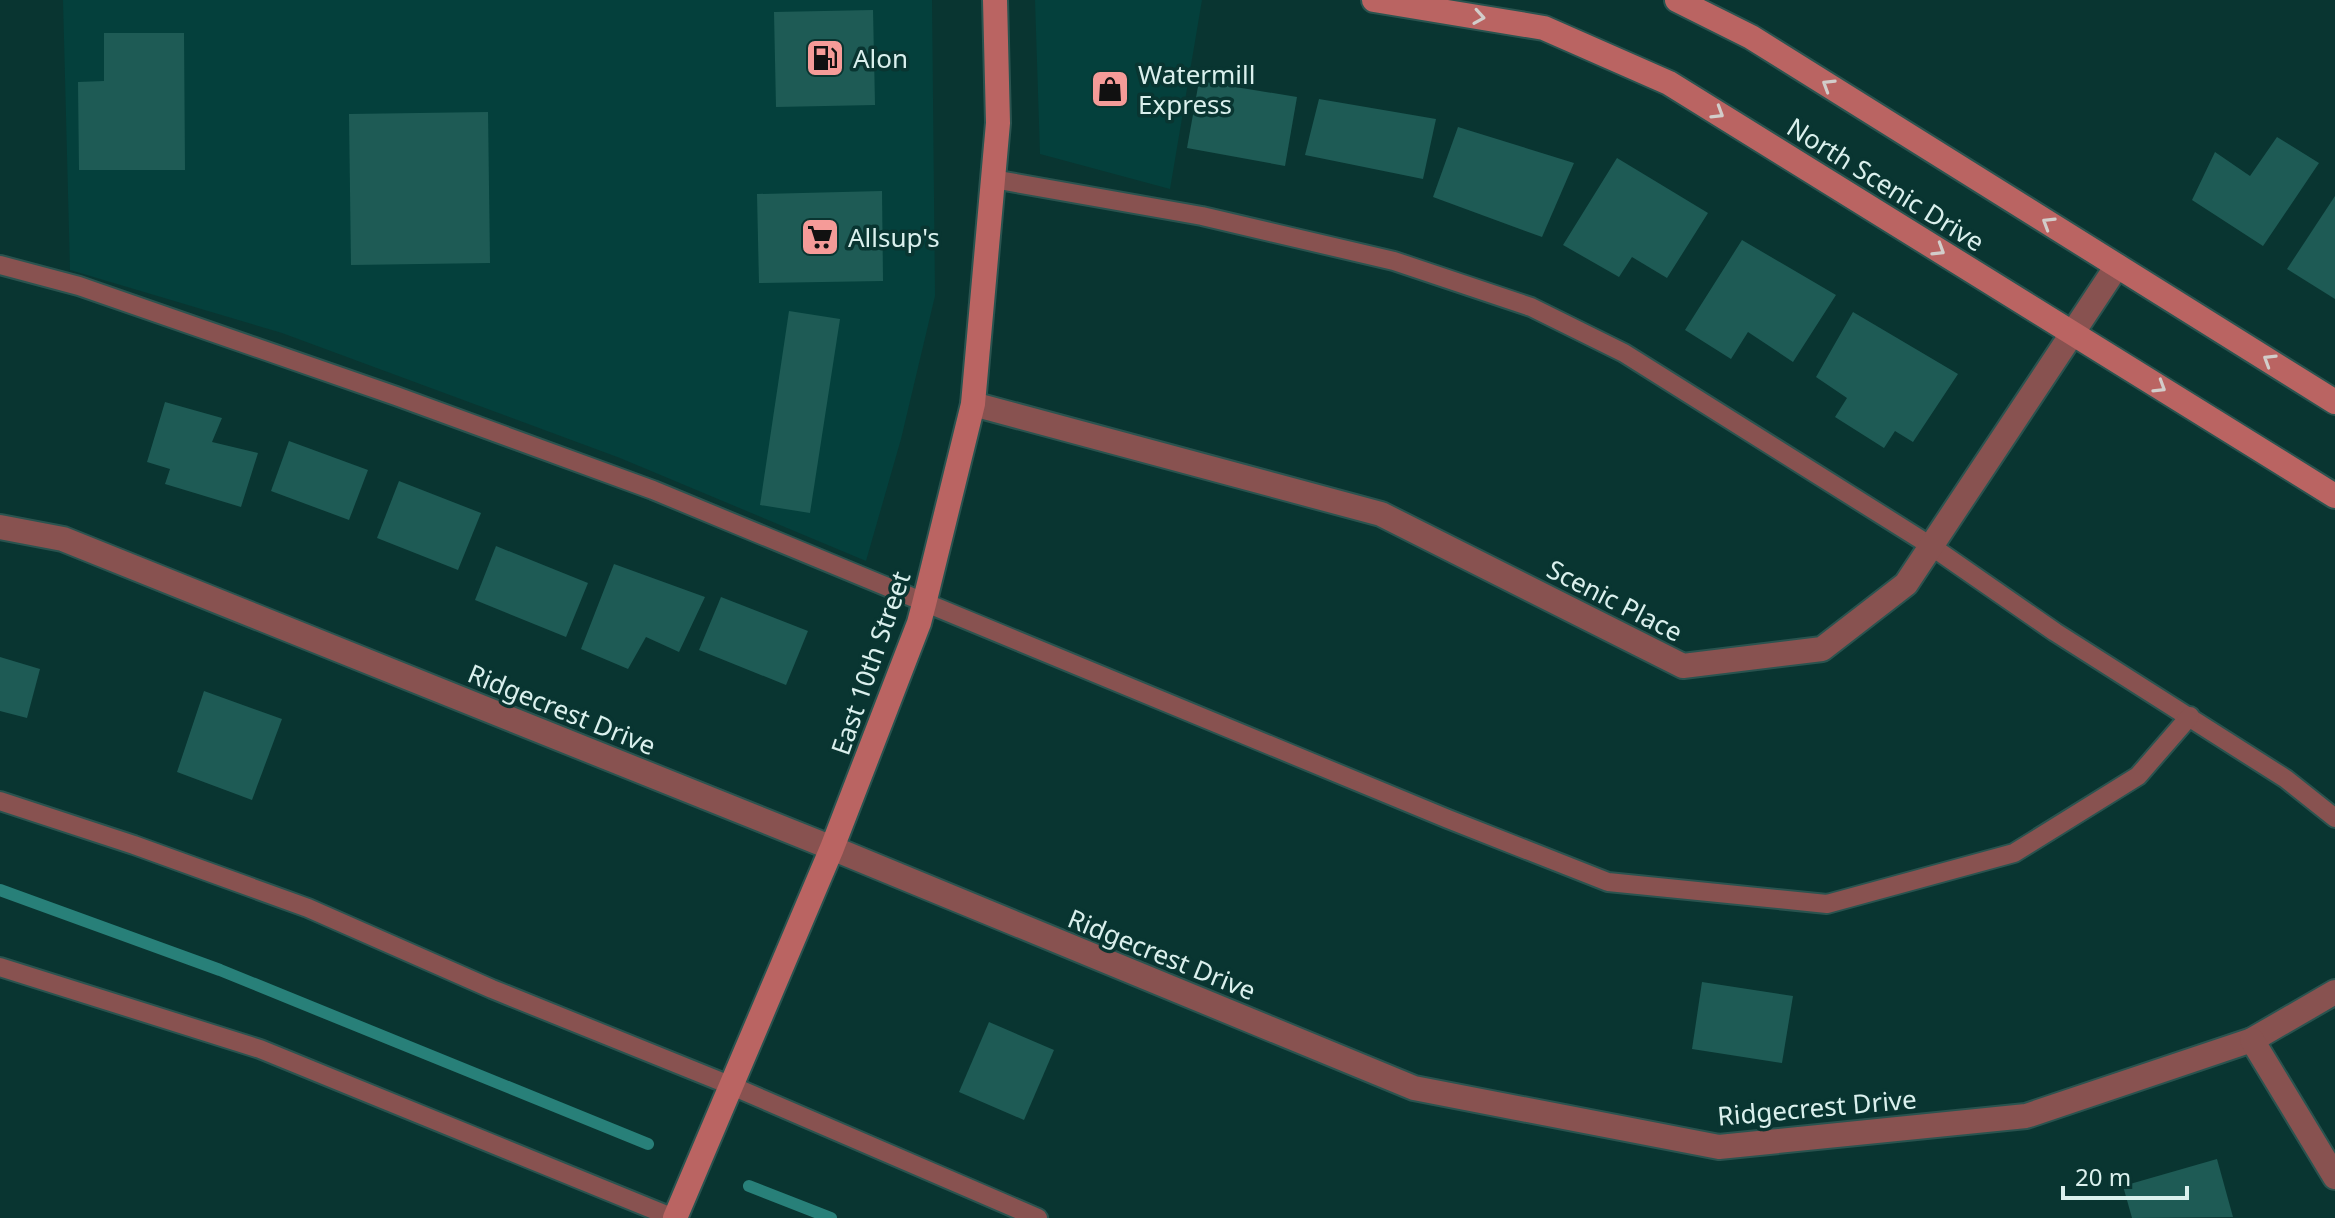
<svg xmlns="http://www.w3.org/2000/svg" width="2335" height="1218" font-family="'Noto Sans',sans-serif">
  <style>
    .built { fill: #04403c }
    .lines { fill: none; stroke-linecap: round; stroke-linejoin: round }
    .stream { stroke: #288079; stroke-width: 12 }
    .building { fill: #1e5b55 }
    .lane-casing { stroke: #2a534f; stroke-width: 22 }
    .street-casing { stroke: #2a534f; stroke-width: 28 }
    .secondary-casing { stroke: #2a534f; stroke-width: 28 }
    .lane { stroke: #885250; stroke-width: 18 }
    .street { stroke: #885250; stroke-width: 24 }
    .secondary { stroke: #ba6462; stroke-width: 24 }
    .oneway { stroke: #d2cdca }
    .labels { text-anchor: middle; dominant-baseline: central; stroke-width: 7; stroke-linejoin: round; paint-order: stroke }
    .poi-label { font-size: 26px; fill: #daf0ed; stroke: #093531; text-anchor: start }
    .street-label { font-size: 26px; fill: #daf0ed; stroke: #093531 }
  </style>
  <rect width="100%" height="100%" fill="#093531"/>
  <g class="built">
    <path d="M63,0H932L935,296L901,439L866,561L620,458L282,333L70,270Z"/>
    <path d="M1035,0H1202L1170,189L1040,154Z"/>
  </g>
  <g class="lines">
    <g class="stream">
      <path d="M0,890L220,970L648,1144"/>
      <path d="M749,1186L831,1218"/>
    </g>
  </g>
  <g class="building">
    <path d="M873,10L875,105L776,107L774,12Z"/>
    <path d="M104,33H184L185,170H79L78,82L104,81Z"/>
    <path d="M1115,72L1127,91L1105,104L1094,86Z"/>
    <path d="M1199,81L1297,97L1285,166L1187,148Z"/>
    <path d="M1319,99L1436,119L1423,179L1305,155Z"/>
    <path d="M488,112L490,263L351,265L349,114Z"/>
    <path d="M1458,127L1574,163L1542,237L1433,197Z"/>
    <path d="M2277,137L2319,163L2263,246L2192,200L2215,152L2250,176Z"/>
    <path d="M1617,158L1708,213L1667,278L1632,257L1619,277L1563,245Z"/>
    <path d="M882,191L883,281L759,283L757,194Z"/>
    <path d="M2335,196V299L2287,269Z"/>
    <path d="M1742,240L1836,295L1793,362L1748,332L1731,359L1685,330Z"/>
    <path d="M789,311L840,319L810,513L760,505Z"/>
    <path d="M1853,312L1958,374L1913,442L1895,431L1884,448L1835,417L1847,398L1816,377Z"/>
    <path d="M165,402L222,418L212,442L258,453L241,507L165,484L170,469L147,462Z"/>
    <path d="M289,441L368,470L349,520L271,491Z"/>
    <path d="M399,481L481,513L458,570L377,538Z"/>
    <path d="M496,546L588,583L566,637L475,600Z"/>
    <path d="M614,564L705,597L679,652L646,637L628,669L581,649Z"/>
    <path d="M721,597L808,631L786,685L699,650Z"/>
    <path d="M0,657L40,669L27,718L0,711Z"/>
    <path d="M204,691L282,719L252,800L177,772Z"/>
    <path d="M1702,982L1793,996L1782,1063L1692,1049Z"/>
    <path d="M989,1022L1054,1050L1024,1120L959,1092Z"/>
    <path d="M2217,1159L2233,1217L2132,1218L2123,1186Z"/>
  </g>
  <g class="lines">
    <defs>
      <g id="lane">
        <path d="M993,179L1202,216L1394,261L1531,307L1624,353L1931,546L2055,632L2286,779L2335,818"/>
        <path d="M0,265L79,286L396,396L653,490L1448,819L1608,882L1827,904L2014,853L2138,776L2190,716"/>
        <path d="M0,801L134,845L308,908L492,989L732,1086L1038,1218"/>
        <path d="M0,967L260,1049L674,1218"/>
      </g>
      <g id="street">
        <path d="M973,404L1381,514L1683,666L1822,649L1906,584L2117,266"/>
        <path d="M0,527L63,539L832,848L1414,1088L1719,1147L2026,1116L2252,1040L2335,992"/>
        <path d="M2252,1040L2335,1177"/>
      </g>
      <g id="secondary">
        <path d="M1374,0L1544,28L1669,83L2335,496"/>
        <path d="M1677,0L1751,37L2335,402"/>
        <path d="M675,1218L832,848L919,623L924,604L973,404L998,123L995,0"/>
      </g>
    </defs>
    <use href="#lane" class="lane-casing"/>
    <use href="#street" class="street-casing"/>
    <use href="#secondary" class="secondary-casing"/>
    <use href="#lane" class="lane"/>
    <use href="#street" class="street"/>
    <use href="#secondary" class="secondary"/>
  </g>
  <defs><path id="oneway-chevron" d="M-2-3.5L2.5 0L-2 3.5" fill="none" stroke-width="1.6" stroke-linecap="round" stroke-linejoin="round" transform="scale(2)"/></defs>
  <g class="oneway">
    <use href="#oneway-chevron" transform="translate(1479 17) rotate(9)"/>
    <use href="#oneway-chevron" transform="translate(1828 85) rotate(-148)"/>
    <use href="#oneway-chevron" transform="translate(1718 113) rotate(32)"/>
    <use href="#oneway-chevron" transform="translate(2048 223) rotate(-148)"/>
    <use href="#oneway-chevron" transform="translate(1939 250) rotate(32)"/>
    <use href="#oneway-chevron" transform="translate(2269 360) rotate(-148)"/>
    <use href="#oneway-chevron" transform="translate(2160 387) rotate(32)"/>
  </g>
  <defs>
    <symbol id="fuel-square" viewBox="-11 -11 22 22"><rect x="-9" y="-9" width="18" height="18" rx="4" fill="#f59b98" stroke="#093531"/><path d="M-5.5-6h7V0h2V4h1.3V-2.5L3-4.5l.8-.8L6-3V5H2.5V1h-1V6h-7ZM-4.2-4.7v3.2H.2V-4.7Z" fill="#111"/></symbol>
    <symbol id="shop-square" viewBox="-11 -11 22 22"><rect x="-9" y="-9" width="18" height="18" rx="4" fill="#f59b98" stroke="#093531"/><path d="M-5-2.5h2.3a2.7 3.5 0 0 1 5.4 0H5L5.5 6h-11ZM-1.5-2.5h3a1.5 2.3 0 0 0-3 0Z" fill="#111"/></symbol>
    <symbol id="supermarket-square" viewBox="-11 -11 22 22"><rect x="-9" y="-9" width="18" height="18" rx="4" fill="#f59b98" stroke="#093531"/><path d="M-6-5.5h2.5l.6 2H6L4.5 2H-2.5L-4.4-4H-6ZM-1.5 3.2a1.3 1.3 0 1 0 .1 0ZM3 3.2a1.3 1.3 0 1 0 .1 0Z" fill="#111"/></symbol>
  </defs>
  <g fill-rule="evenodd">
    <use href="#fuel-square" x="803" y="36" width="44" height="44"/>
    <use href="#shop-square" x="1088" y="67" width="44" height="44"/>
    <use href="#supermarket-square" x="798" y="215" width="44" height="44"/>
  </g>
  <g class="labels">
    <g class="poi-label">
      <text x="853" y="58">Alon</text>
      <text x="1138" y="74">Watermill<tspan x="1138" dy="30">Express</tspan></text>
      <text x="848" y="237">Allsup's</text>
    </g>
    <g class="street-label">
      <text transform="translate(1886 184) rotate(32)">North Scenic Drive</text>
      <text transform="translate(1615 600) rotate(27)">Scenic Place</text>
      <text transform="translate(870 663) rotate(-71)">East 10th Street</text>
      <text transform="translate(562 709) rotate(22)">Ridgecrest Drive</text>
      <text transform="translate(1162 954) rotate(22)">Ridgecrest Drive</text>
      <text transform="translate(1817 1107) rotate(-5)">Ridgecrest Drive</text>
    </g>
  </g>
  <path d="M2063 1186v12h124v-12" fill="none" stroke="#daf0ed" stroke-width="4"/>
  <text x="2075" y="1186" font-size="24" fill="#daf0ed" stroke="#093531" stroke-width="6" paint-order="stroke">20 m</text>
</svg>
